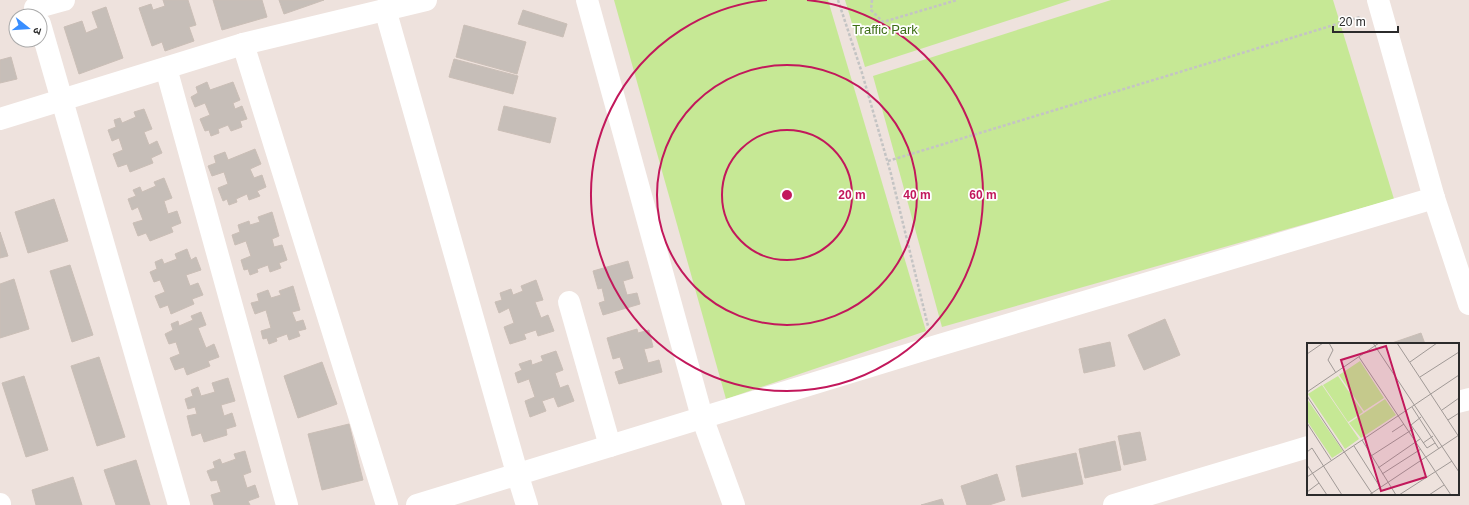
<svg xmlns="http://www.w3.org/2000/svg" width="1469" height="505" font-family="Helvetica,'Noto Sans Devanagari',sans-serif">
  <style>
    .green { fill: #c6e895 }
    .building { fill: #c6beb8; stroke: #cabeb6 }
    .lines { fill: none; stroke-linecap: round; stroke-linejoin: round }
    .path { stroke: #c4c4c4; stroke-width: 2.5; stroke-dasharray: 3 2; stroke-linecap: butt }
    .street { stroke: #fff; stroke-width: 22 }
    .secondary { stroke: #fff; stroke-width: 22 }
    .ring { fill: none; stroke: #c2185b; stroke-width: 2 }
    .labels { text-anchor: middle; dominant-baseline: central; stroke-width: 3.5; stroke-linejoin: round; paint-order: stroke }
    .park-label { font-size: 13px; fill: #3d6e15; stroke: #fff }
    .inset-road { fill: none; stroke: #a09996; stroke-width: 1 }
    .view { fill: #c2185b; fill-opacity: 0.15; stroke: #c2185b; stroke-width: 2 }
    .inset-edge { fill: none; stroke: #2b2b2b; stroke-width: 2 }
    .centre { fill: #c2185b; stroke: #fff; stroke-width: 2 }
    .ring-label { font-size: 12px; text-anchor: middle; font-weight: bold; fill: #c2185b; stroke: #fff; stroke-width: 3.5; stroke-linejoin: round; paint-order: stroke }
  </style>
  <rect width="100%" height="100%" fill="#eee2dd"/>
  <g class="green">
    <path d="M614,0H828L926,331L726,399Z"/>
    <path d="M845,0H1071L865,67Z"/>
    <path d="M1111,0H1333L1394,199L942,327L873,76Z"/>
  </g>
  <g class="building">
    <path d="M163,0H188L196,25L189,27L194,41L165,51L162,42L152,46L139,8L151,4L153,10L165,6Z"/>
    <path d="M213,0H262L267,17L222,30Z"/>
    <path d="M279,0H324L284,14Z"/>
    <path d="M106,7L123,58L79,74L64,27L82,21L86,33L98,28L92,12Z"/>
    <path d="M523,10L567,24L563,37L518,24Z"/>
    <path d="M464,25L526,42L517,74L456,57Z"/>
    <path d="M11,57L17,79L0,83V60Z"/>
    <path d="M454,59L518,76L513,94L449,77Z"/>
    <path d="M207,82L210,90L233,82L240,100L233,103L235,109L242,106L247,119L240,121L242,127L231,131L228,125L218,129L219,133L211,136L209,130L205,131L200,119L210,115L205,103L195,107L191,97L198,93L196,87Z"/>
    <path d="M504,106L556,118L550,143L498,130Z"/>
    <path d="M144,109L152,129L144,132L149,145L157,141L162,153L151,158L153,163L130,172L127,164L118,167L113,154L123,150L119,138L112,141L108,130L116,127L114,120L120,118L122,123L136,117L134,112Z"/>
    <path d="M255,149L261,164L250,169L254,178L262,175L266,187L257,191L260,196L249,200L247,194L236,199L237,202L229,205L227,199L223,201L218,188L228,184L224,172L212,176L208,166L216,163L214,156L225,152L228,160Z"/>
    <path d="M164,178L172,198L164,201L168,214L177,211L181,223L171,227L173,232L150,241L146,233L138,236L133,223L143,220L138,207L132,210L128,199L136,196L133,190L140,187L142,192L156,186L154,182Z"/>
    <path d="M54,199L68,241L28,253L15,212Z"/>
    <path d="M272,212L279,236L272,239L274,247L282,245L287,260L279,263L281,268L270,272L268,265L257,269L258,272L250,275L248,269L244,270L241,260L251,256L246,241L235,245L232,235L240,232L238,225L249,221L250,225L260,222L258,217Z"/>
    <path d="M0,232L8,256L0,258Z"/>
    <path d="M187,249L191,260L196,257L201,270L186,275L190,286L198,283L203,295L192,299L194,304L171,314L168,305L160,308L155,296L165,292L160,280L154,282L150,272L157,269L155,262L162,259L164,264L177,259L175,254Z"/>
    <path d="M628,261L633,278L623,281L627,295L637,293L640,304L603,315L599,303L605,301L602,288L598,289L593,271Z"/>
    <path d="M70,265L93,335L72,342L50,271Z"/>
    <path d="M14,279L29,329L0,338V284Z"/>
    <path d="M536,280L543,300L535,302L541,318L548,315L554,331L538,336L536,330L524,334L526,339L510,344L504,327L514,323L509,308L499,313L495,302L502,300L500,293L511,289L513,295L523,291L521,286Z"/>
    <path d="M293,286L300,310L292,312L296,322L303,320L306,329L298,331L300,336L289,340L287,334L276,338L277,341L269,344L267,338L263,339L261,331L271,328L266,310L255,314L251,303L259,301L257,294L268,290L271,298L281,295L279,291Z"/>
    <path d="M201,312L206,325L198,328L206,348L214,344L219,357L208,361L210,366L187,375L184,367L175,370L170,358L180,354L176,342L169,344L165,334L173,330L171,324L178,321L179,326L193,320L191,316Z"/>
    <path d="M1165,319L1180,355L1144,370L1128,335Z"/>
    <path d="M637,329L638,333L649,330L653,347L644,349L648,363L659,360L662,372L619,384L615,372L624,369L620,357L613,359L607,338Z"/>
    <path d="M1421,333L1425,344H1389Z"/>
    <path d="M1110,342L1115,366L1084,373L1079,349Z"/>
    <path d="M556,351L563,370L555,373L560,388L568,385L574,401L558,407L554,397L542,401L546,411L530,417L525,401L535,397L529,379L518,383L515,373L522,370L519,364L531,360L532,365L543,361L541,356Z"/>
    <path d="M99,357L125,437L97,446L71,366Z"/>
    <path d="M322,362L337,404L298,418L284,376Z"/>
    <path d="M24,376L48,450L26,457L2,383Z"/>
    <path d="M228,378L235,401L221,405L224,416L232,413L236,426L226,429L227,435L204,442L201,433L192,436L187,416L197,414L195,407L188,409L185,399L193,396L191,390L198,387L201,396L215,392L212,383Z"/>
    <path d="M349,424L363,480L322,490L308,434Z"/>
    <path d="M1140,432L1146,460L1124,465L1118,436Z"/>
    <path d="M1115,441L1121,470L1085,478L1079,449Z"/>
    <path d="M245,451L251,472L243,475L247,488L255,485L259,497L248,501L250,505H214L211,495L221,492L217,480L211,481L207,471L215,468L213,462L220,459L222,464L236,459L234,454Z"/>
    <path d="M1076,453L1083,484L1022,497L1016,466Z"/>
    <path d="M136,460L150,505H116L104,470Z"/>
    <path d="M997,474L1005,500L989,505H967L961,486Z"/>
    <path d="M73,477L82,505H36L32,490Z"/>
    <path d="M942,499L944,505H921Z"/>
  </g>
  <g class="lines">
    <g class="path">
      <path d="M838,0L862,73L891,174L928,326"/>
      <path d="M872,0L871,10L883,22L957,0"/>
      <path d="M888,161L1360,17"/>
    </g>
    <g class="street">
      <path d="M587,0L702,417L734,505"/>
      <path d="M35,8L64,0"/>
      <path d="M385,9L517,473L527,505"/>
      <path d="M40,24L179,505"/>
      <path d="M243,44L387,505"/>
      <path d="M166,68L287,505"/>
      <path d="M0,119L243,44L426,0"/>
      <path d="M569,302L610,446"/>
      <path d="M0,504V505"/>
      <path d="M417,505L933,347L1434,198"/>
    </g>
    <g class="secondary">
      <path d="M1378,0L1434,198L1469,304"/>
      <path d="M1458,402L1469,399"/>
      <path d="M1114,505L1308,447"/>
    </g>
  </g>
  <g class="ring">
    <circle cx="787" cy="195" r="65"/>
    <circle cx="787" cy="195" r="130"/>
    <path d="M807 0A196 196 0 1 1 767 0"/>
  </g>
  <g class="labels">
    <g class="park-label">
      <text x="885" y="29">Traffic Park</text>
    </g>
  </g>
  <g transform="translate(1307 343)">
    <rect width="152" height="152" fill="#eee2dd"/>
    <path d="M53,18L77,55L57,68L32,32ZM31,33L56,69L41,79L16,42ZM15,42L52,96L38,106L1,51ZM0,56L36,108L25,115L0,78ZM78,56L89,72L54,95L42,80Z" fill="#c6e895"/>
    <path class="inset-road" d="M22,0L26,7L21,17L29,30M66,0L152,129M90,0L152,94M0,11L16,0M52,14L144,152M103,19L130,0M113,34L152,9M0,49L72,0M0,53L66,152M105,64L132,106M135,67L152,55M114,74L104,82L120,105L128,100M141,77L152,70M0,80L24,117M85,89L97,81M55,97L89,152M116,100L126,93M47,103L73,144M0,109L5,105L35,152M64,113L106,86M0,122L20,152M71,125L113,96M75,131L114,106M0,134L152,32M0,149L12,140M62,152L152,92M92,152L145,118M122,152L137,142"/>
    <path class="view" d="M79,3L119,134L74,148L34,17Z"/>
    <rect width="152" height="152" class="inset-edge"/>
  </g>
  <circle cx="787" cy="195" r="6" class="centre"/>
  <g class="ring-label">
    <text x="852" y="199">20 m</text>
    <text x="917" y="199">40 m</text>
    <text x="983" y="199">60 m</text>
  </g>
  <g transform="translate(28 28) rotate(107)"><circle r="19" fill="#ffffff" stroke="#aaaaaa"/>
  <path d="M0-3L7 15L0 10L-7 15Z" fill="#398eff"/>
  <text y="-6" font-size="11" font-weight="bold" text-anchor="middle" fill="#2b2b2b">उ</text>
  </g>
  <path d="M1333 26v6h65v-6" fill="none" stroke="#2b2b2b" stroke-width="2"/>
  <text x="1339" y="26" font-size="12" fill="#2b2b2b" stroke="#ffffff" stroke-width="3" paint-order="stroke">20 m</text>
</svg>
